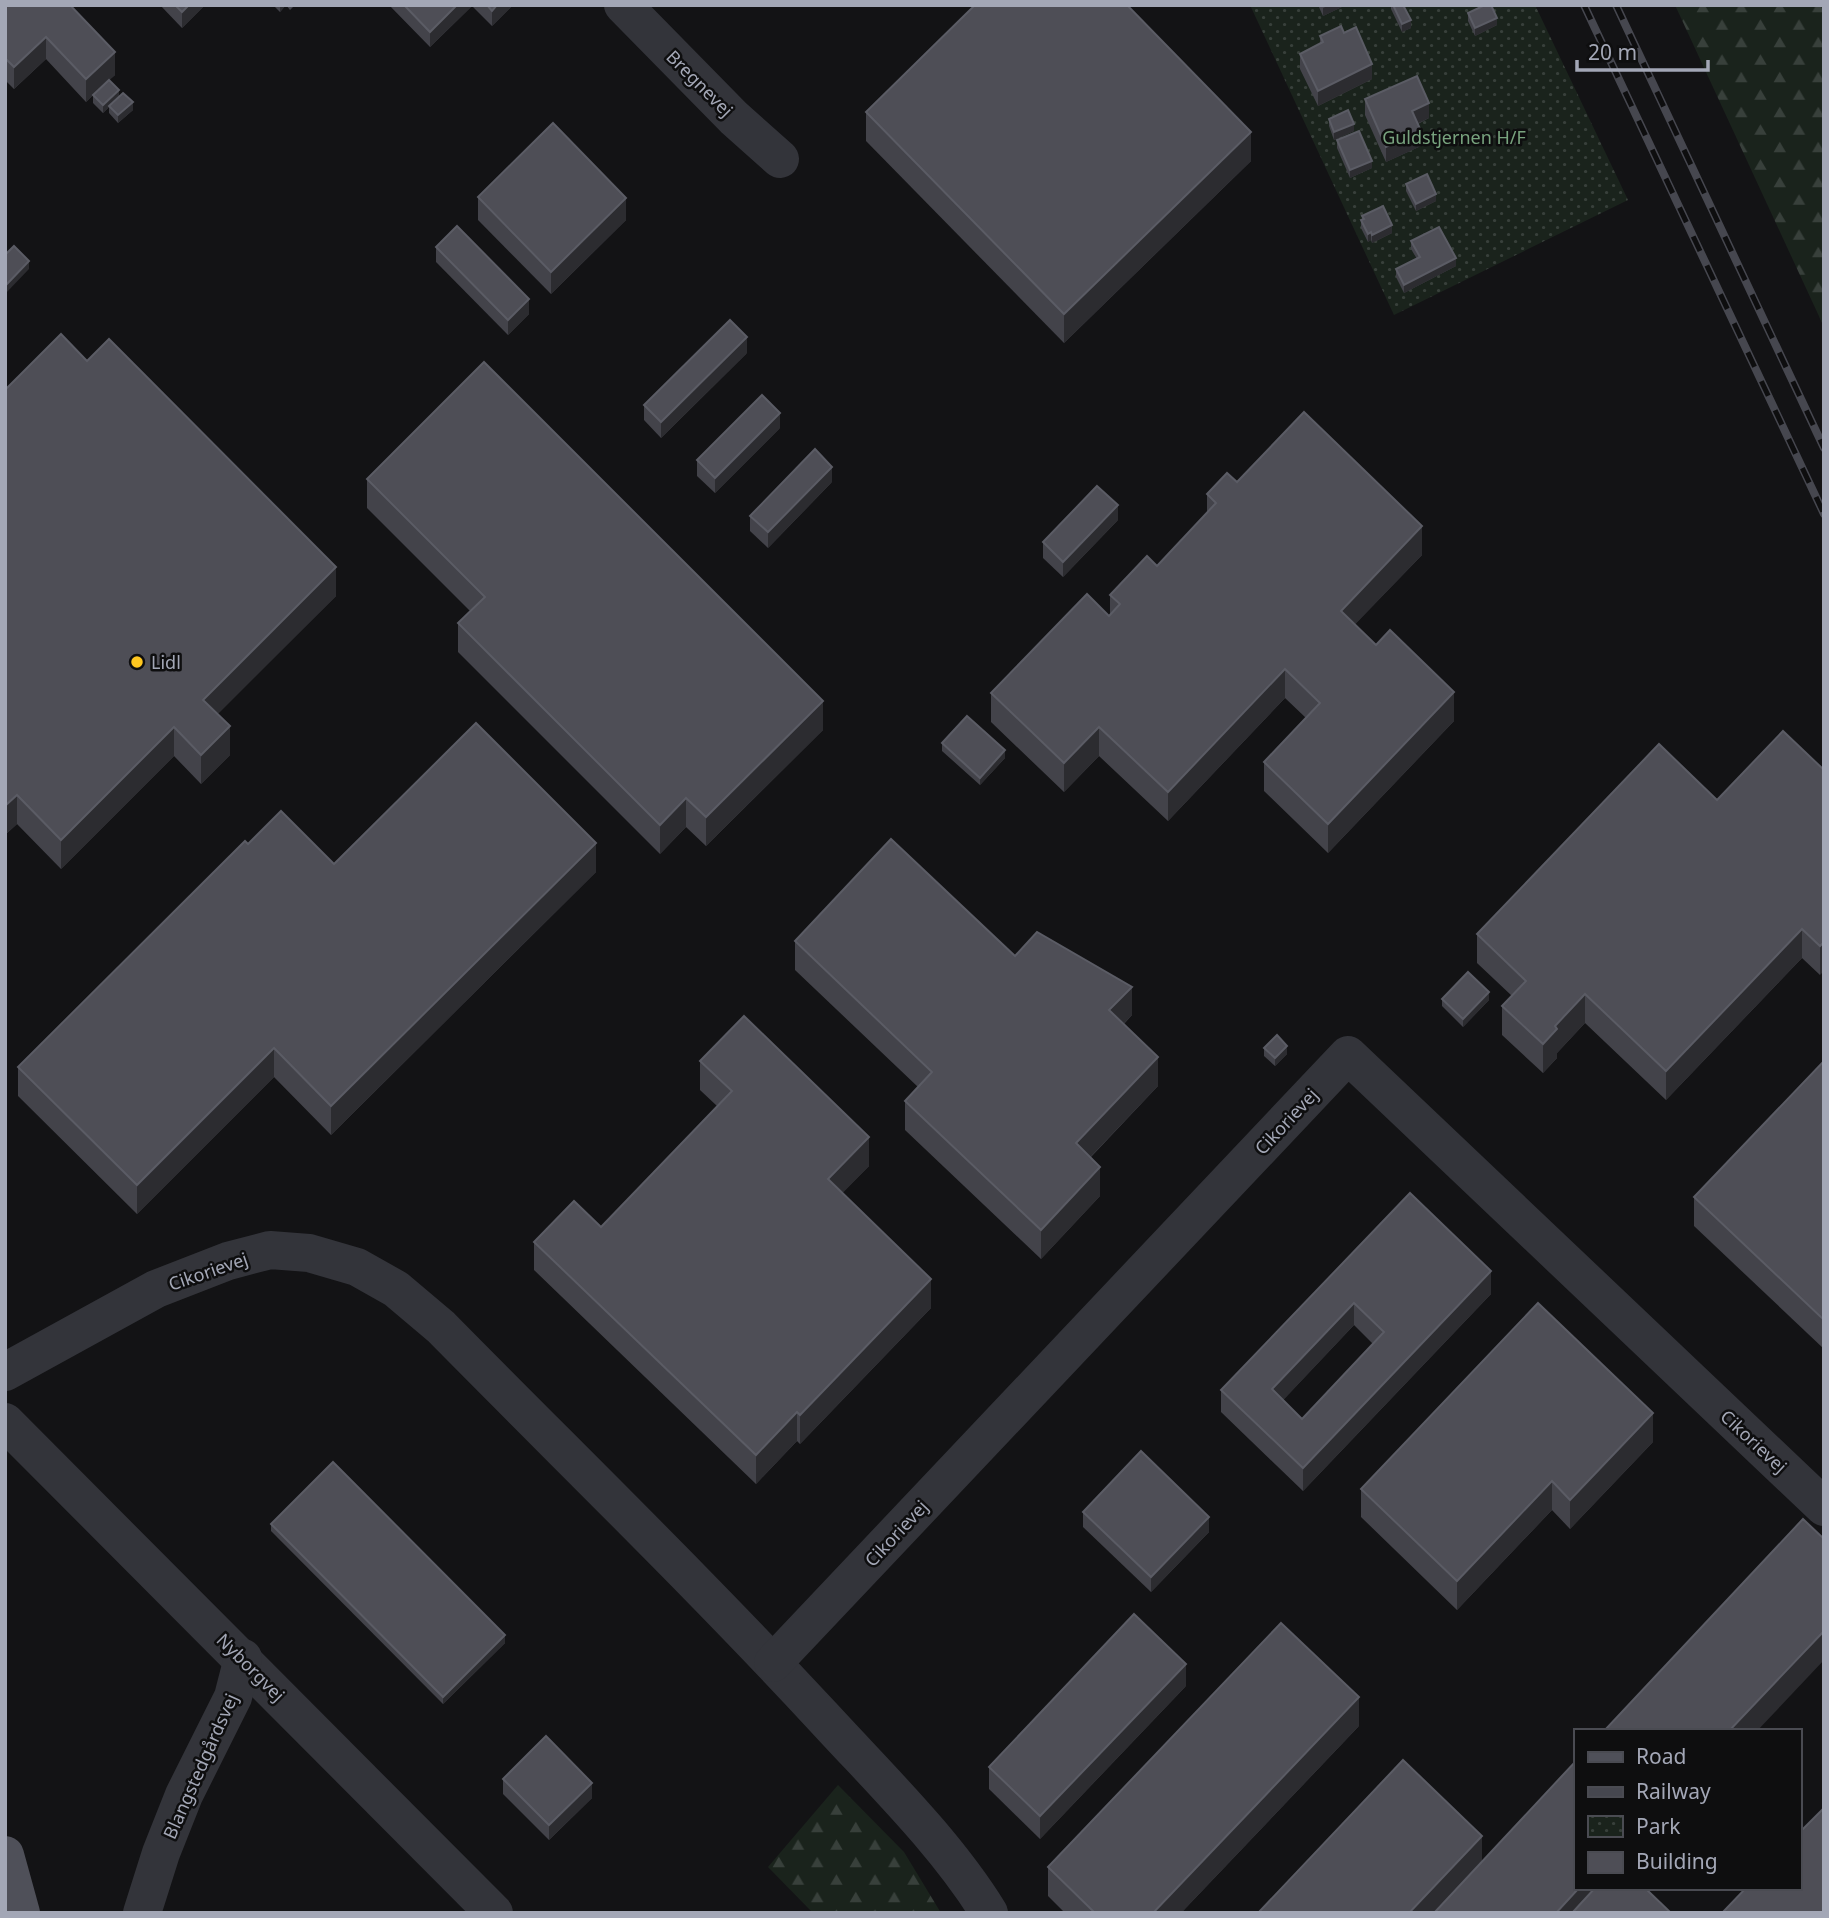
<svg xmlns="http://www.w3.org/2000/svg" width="1829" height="1918" font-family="'Noto Sans',sans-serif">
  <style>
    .forest { fill: url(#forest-firs) }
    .park { fill: url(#park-dots) }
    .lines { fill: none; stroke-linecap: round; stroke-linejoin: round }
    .minor { stroke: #33343a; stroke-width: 38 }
    .major { stroke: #4f5059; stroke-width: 38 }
    .rail-casing { stroke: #46474f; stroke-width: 8 }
    .rail { stroke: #0e0e0f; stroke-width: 5; stroke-dasharray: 16; stroke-linecap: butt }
    .wall { fill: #43434a; fill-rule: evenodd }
    .shaded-wall { fill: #2c2c30 }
    .building { fill: #4e4e56; stroke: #5b5c65; stroke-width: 2; fill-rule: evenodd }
    .poi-dot { fill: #ffc720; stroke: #0e0e0f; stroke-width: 2.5 }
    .labels { text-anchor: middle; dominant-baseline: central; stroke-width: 5; stroke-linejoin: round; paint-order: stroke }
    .street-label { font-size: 18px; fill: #a3a7b6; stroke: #0e0e0f }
    .park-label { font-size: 18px; fill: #78a37e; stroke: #0e0e0f }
    .poi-label { font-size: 18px; fill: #a3a7b6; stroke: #0e0e0f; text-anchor: start }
  </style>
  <defs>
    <pattern id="forest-firs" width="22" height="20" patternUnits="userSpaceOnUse" patternTransform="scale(1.75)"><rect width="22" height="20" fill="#1a231c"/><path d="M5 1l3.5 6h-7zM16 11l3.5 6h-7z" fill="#38403b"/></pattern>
    <pattern id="park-dots" width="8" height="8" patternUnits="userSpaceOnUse" patternTransform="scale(1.75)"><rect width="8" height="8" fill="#1a231c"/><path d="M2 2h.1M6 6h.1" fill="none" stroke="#38403b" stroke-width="1.8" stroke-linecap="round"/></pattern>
  </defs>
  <rect width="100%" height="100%" fill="#131315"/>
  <g class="forest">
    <path d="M1675,5H1821L1824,12V327Z"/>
    <path d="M838,1785L904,1852L941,1913H813L768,1867Z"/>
  </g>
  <path class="park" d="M1250,5H1535L1628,200L1394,315Z"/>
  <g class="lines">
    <g class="minor">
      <path d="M623,5L734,118L780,159"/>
      <path d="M5,1372L156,1289L228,1261L270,1250L309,1253L357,1267L396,1289L441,1327C569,1457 700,1584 824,1718C880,1779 946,1843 989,1913"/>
      <path d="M5,1422L494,1913"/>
      <path d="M773,1663L1348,1055L1824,1507"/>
      <path d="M142,1913L161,1853L184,1795L233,1697L243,1658"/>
    </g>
    <path class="major" d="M5,1855L21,1913"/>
    <defs>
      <g id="rail">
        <path d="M1584,5L1824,514"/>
        <path d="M1616,5L1824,448"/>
      </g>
    </defs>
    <use href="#rail" class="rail-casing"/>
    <use href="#rail" class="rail"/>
  </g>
  <g class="wall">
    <path d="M5,5L115,75L109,80L119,96L133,110L118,123L109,113V107L103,113L93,103V95L86,102L46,59L14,89L5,80Z"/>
    <path d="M160,5H205L182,28Z"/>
    <path d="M273,5H295L290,10L286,5L280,12Z"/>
    <path d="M389,5H513L492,26L472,6L430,47Z"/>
    <path d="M1318,5H1346L1323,16Z"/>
    <path d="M1391,5H1403L1411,28L1402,32L1391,9Z"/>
    <path d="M1468,13L1497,25L1475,36L1468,21Z"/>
    <path d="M1344,33L1372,79L1318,106L1300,69V54L1320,44V36Z"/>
    <path d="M1365,99L1429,118L1418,124L1421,146L1386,162L1365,115Z"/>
    <path d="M866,112L1251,161L1064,343L866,141Z"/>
    <path d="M1329,119L1354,131L1334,140L1329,126Z"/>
    <path d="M1337,140L1372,168L1350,178L1337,148Z"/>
    <path d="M1406,184L1436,201L1416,211L1406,191Z"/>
    <path d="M478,197L626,220L551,294L478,220Z"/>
    <path d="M1362,216L1392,233L1372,243L1371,240L1368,242L1361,228V220L1362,219Z"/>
    <path d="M1411,241L1456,266L1404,293L1396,277V269L1417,259L1411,249Z"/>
    <path d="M436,247L529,314L508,335L436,262Z"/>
    <path d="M747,353L661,438L644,420V405Z"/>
    <path d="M87,361L336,596L217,714L230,755L201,784L174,756L61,869L17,824L5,835Z"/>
    <path d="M780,428L715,493L697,476V460Z"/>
    <path d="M367,479L823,730L706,846L686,827L660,854L458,652V623L470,611L367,508Z"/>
    <path d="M832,482L768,548L750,531V516Z"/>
    <path d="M1237,482L1422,555L1355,624L1454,721L1328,853L1264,791V762L1306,718L1285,698L1168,821L1099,756L1064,792L991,722V693L1109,616L1110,615V595L1157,566L1207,513V494Z"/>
    <path d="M1118,520L1063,577L1043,558V542Z"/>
    <path d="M942,743L1005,758L980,785L942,751Z"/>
    <path d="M1824,770L1820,975L1802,958L1666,1100L1585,1023L1557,1053V1058L1543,1073L1502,1035V1006L1512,996L1477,963V934L1717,800Z"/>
    <path d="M248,844L334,864L596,872L331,1135L274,1077L137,1214L18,1096V1067Z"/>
    <path d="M795,941L1015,956L1132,1015L1124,1024L1158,1086L1091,1157L1100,1196L1041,1259L905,1130V1101L918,1087L795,970Z"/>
    <path d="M1442,999L1489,1000L1463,1027L1442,1006Z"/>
    <path d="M1264,1048L1287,1054L1275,1066L1264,1056Z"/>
    <path d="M700,1061L869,1166L842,1193L931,1308L800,1444L797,1441L756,1484L534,1270V1242L601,1227L717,1106L700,1090Z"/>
    <path d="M1824,1061V1349L1694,1226V1197Z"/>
    <path d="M1410,1193L1491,1294L1303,1491L1221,1412V1390ZM1354,1325L1373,1344L1302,1419L1283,1400Z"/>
    <path d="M1653,1442L1570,1529L1552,1510L1457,1610L1361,1517V1489Z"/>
    <path d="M1083,1512L1209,1532L1151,1592L1083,1527Z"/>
    <path d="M271,1524L505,1643L443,1704L271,1531Z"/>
    <path d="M1186,1686L1040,1839L989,1789V1767Z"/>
    <path d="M1359,1726L1181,1913H1065L1048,1896V1867Z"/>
    <path d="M503,1779L592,1798L549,1840L503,1794Z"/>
  </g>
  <g class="shaded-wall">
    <path d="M189,5H205L182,28V12Z"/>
    <path d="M280,5H286L280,12Z"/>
    <path d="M457,5L472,6L430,47V32Z"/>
    <path d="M497,5H513L492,26V11Z"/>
    <path d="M1330,5H1346L1323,16V8Z"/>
    <path d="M1497,18V25L1475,36V28Z"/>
    <path d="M1411,20V28L1402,32V24Z"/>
    <path d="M46,37V59L14,89V67Z"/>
    <path d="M115,52V75L86,102V79Z"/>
    <path d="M1372,64V79L1318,106V91Z"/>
    <path d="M119,90V98L103,113V105Z"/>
    <path d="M133,102V110L118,123V115Z"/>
    <path d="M1429,103V118L1412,126V111Z"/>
    <path d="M1354,124V131L1334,140V132Z"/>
    <path d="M1421,131V146L1386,162V147Z"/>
    <path d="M1251,132V161L1064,343V314Z"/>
    <path d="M1372,161V168L1350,178V170Z"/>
    <path d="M1436,194V201L1416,211V204Z"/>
    <path d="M626,198V220L551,294V272Z"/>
    <path d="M1392,225V233L1372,243V235Z"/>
    <path d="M1371,232V240L1368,242V234Z"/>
    <path d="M1456,258V266L1404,293V285Z"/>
    <path d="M29,261V269L6,293V285Z"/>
    <path d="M529,299V314L508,335V320Z"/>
    <path d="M747,337V353L661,438V422Z"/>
    <path d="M780,413V428L715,493V478Z"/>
    <path d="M832,467V482L768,548V532Z"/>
    <path d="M1118,505V520L1063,577V562Z"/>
    <path d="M1422,526V555L1341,639V611Z"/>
    <path d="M336,567V596L203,729V700Z"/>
    <path d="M1285,669V698L1168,821V792Z"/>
    <path d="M1454,692V721L1328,853V824Z"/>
    <path d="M823,701V730L706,846V817Z"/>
    <path d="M230,726V755L201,784V755Z"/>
    <path d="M174,727V756L61,869V840Z"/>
    <path d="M1099,727V756L1064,792V763Z"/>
    <path d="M1005,750V758L980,785V778Z"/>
    <path d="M17,795V824L5,835V806Z"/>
    <path d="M686,798V827L660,854V825Z"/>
    <path d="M596,843V872L331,1135V1106Z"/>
    <path d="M1802,929V958L1666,1100V1071Z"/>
    <path d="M1824,942V971L1820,975V946Z"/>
    <path d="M1132,987V1015L1109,1039V1010Z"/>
    <path d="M1489,992V1000L1463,1027V1019Z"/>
    <path d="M1585,994V1023L1557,1053V1058L1543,1073V1044L1555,1026Z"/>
    <path d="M1287,1046V1054L1275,1066V1058Z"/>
    <path d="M274,1048V1077L137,1214V1185Z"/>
    <path d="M1158,1057V1086L1076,1172V1143Z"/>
    <path d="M869,1137V1166L828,1208V1179Z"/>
    <path d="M1100,1167V1196L1041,1259V1230Z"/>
    <path d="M1491,1271V1294L1303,1491V1468Z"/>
    <path d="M931,1279V1308L800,1444V1415Z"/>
    <path d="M1354,1303V1325L1272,1412V1389Z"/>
    <path d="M797,1412V1441L756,1484V1455Z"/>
    <path d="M1653,1413V1442L1570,1529V1500Z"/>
    <path d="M1552,1481V1510L1457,1610V1581Z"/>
    <path d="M1209,1517V1532L1151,1592V1577Z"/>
    <path d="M1824,1631V1660L1757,1731H1729Z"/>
    <path d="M505,1635V1643L443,1704V1697Z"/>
    <path d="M1186,1664V1686L1040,1839V1816Z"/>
    <path d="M1359,1697V1726L1181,1913H1153Z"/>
    <path d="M592,1783V1798L549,1840V1825Z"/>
    <path d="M1482,1836V1865L1437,1913H1409Z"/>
    <path d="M1579,1888H1607L1583,1913H1556Z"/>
  </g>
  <g class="building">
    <path d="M5,5H70L115,52L86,79L46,37L14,67L5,58Z"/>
    <path d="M175,5H189L182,12Z"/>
    <path d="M404,5H457L430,32Z"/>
    <path d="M487,5H497L492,11Z"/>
    <path d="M975,5H1127L1251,132L1064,314L866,112Z"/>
    <path d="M1393,5H1403L1411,20L1402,24Z"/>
    <path d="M1485,5H1491L1497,18L1475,28L1468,13Z"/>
    <path d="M1341,26L1344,33L1356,27L1372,64L1318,91L1300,54L1323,42L1320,36Z"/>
    <path d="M1417,76L1429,103L1412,111L1421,131L1386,147L1365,99Z"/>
    <path d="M109,80L119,90L103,105L93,95Z"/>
    <path d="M123,93L133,102L118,115L109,106Z"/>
    <path d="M1348,110L1354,124L1334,132L1329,119Z"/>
    <path d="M553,123L626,198L551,272L478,197Z"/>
    <path d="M1359,131L1372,161L1350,170L1337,140Z"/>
    <path d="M1427,174L1436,194L1416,204L1406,184Z"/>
    <path d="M1383,206L1392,225L1372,235L1371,232L1368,234L1361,220L1364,219L1362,216Z"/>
    <path d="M457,226L529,299L508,320L436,247Z"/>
    <path d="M1439,227L1456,258L1404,285L1396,269L1420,257L1411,241Z"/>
    <path d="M14,246L29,261L6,285L5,255Z"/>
    <path d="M730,320L747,337L661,422L644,405Z"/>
    <path d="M61,334L87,361L109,339L336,567L203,700L230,726L201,755L174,727L61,840L17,795L5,806V390Z"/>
    <path d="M484,362L823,701L706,817L686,798L660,825L458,623L485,597L367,479Z"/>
    <path d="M762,395L780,413L715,478L697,460Z"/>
    <path d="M1304,412L1422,526L1341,611L1376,645L1390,630L1454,692L1328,824L1264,762L1320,703L1285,669L1168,792L1099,727L1064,763L991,693L1087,594L1109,616L1120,604L1110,595L1147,556L1157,566L1216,503L1207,494L1227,473L1237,482Z"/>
    <path d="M815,449L832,467L768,532L750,516Z"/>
    <path d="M1097,486L1118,505L1063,562L1043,542Z"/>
    <path d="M967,716L1005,750L980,778L942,743Z"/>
    <path d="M476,723L596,843L331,1106L274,1048L137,1185L18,1067L245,841L248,844L281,811L334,864Z"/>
    <path d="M1783,731L1824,770V942L1820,946L1802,929L1666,1071L1585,994L1555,1026L1557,1029L1543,1044L1502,1006L1526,981L1477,934L1659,744L1717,800Z"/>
    <path d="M891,839L1015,956L1037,932L1132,987L1109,1010L1158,1057L1076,1143L1100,1167L1041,1230L905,1101L932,1072L795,941Z"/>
    <path d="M1468,972L1489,992L1463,1019L1442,999Z"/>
    <path d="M744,1016L869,1137L828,1179L931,1279L800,1415L797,1412L756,1455L534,1242L574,1201L601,1227L732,1091L700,1061Z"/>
    <path d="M1277,1035L1287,1046L1275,1058L1264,1048Z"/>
    <path d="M1824,1061V1320L1694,1197Z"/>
    <path d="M1410,1193L1491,1271L1303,1468L1221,1390ZM1354,1303L1384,1332L1302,1419L1272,1389Z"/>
    <path d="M1538,1303L1653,1413L1570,1500L1552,1481L1457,1581L1361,1489Z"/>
    <path d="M1141,1451L1209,1517L1151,1577L1083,1512Z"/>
    <path d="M333,1462L505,1635L443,1697L271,1524Z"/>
    <path d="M1803,1519L1824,1539V1631L1729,1731H1604Z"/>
    <path d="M1134,1614L1186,1664L1040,1816L989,1767Z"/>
    <path d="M1281,1623L1359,1697L1153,1913H1095L1048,1867Z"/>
    <path d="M546,1736L592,1783L549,1825L503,1779Z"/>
    <path d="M1403,1760L1482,1836L1409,1913H1258Z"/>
    <path d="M1575,1762V1888H1579L1556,1913H1434Z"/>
    <path d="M1824,1808V1913H1722L1746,1888H1799V1833Z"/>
    <path d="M1595,1888H1645L1671,1913H1572Z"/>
  </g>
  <circle class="poi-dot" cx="137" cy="662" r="7"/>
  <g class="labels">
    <g class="street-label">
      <text transform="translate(700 83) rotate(45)">Bregnevej</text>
      <text transform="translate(1286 1121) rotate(-47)">Cikorievej</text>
      <text transform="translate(208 1271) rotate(-19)">Cikorievej</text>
      <text transform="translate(1754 1441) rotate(43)">Cikorievej</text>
      <text transform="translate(896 1533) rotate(-47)">Cikorievej</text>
      <text transform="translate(251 1667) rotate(45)">Nyborgvej</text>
      <text transform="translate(200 1766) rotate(-66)">Blangstedgårdsvej</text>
    </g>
    <g class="park-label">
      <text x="1454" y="137">Guldstjernen H/F</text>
    </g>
    <g class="poi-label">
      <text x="151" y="662">Lidl</text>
    </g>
  </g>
  <rect width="1829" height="1918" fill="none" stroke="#a3a7b6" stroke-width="14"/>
  <rect x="1574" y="1729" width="228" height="161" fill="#0e0e0f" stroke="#4a4b52" stroke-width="2"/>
  <rect x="1588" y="1752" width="35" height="10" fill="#4f5059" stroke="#4a4b52" stroke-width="2"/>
  <text x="1636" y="1764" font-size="21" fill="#a3a7b6">Road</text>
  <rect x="1588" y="1787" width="35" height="10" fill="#46474f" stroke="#4a4b52" stroke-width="2"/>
  <text x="1636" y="1799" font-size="21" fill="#a3a7b6">Railway</text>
  <rect x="1588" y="1816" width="35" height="21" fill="url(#park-dots)" stroke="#4a4b52" stroke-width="2"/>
  <text x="1636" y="1834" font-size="21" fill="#a3a7b6">Park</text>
  <rect x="1588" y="1852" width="35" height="21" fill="#4e4e56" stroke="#4a4b52" stroke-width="2"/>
  <text x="1636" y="1869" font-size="21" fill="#a3a7b6">Building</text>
  <path d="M1577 60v10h131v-10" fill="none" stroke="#a3a7b6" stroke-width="3.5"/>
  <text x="1588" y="60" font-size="21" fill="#a3a7b6" stroke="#0e0e0f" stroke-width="5" paint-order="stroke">20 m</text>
</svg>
